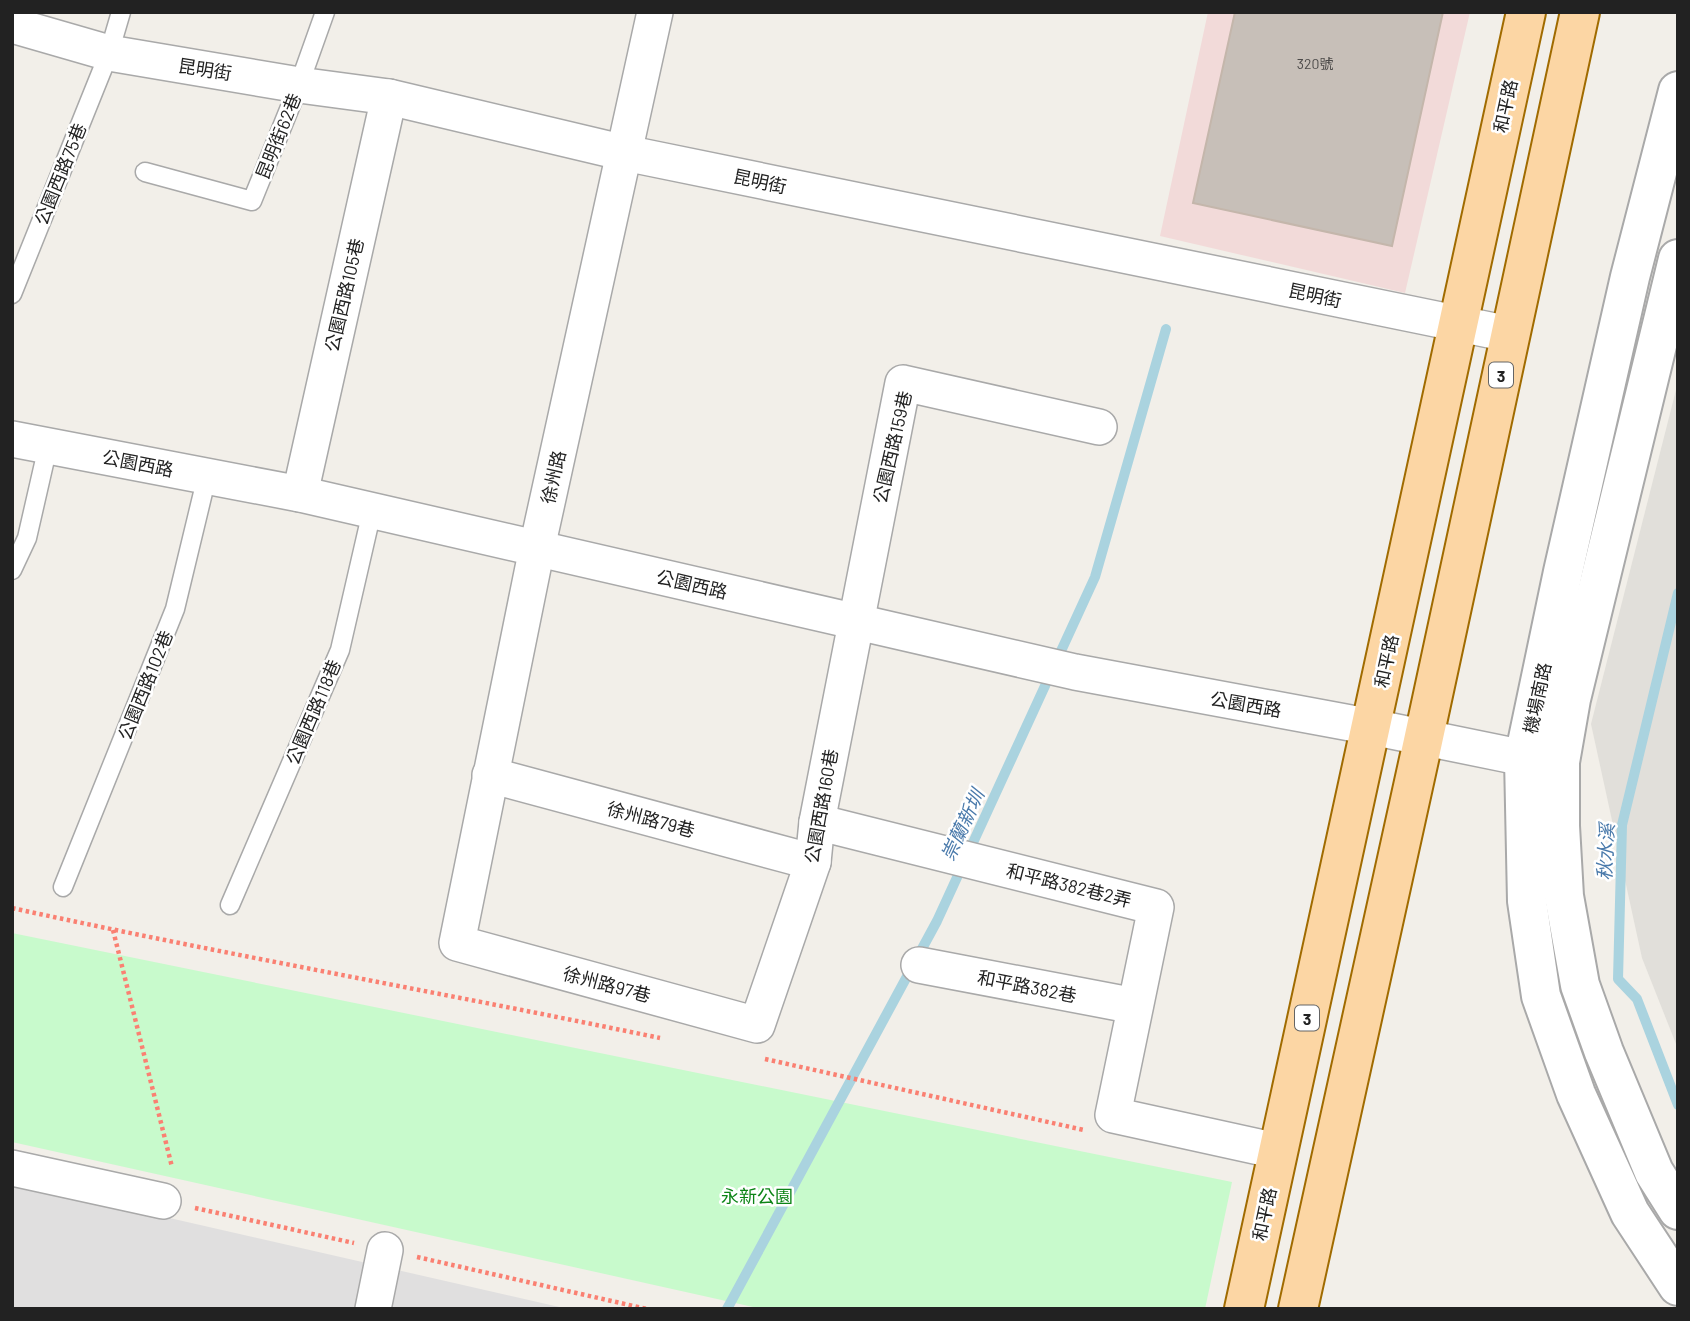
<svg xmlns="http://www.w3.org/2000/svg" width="1690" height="1321" font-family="Barlow,'Noto Sans TC',sans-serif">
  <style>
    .residential { fill: #e0dfdf }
    .commercial { fill: #f2dad9 }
    .airport { fill: #e1dfda }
    .park { fill: #c8facc }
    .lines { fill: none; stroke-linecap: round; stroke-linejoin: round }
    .stream { stroke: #aad3df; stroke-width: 10 }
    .building { fill: #c7bfb8; stroke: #c4b6ab; stroke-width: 2 }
    .service-casing { stroke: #a9a9a9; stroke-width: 21 }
    .minor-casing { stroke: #a9a9a9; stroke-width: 38 }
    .tertiary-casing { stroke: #a9a9a9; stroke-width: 42 }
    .primary-casing { stroke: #a06b00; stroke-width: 42 }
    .path { stroke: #fa8072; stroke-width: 4.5; stroke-dasharray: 3.5 3.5; stroke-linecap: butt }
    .service { stroke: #fff; stroke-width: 18 }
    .minor { stroke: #fff; stroke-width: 35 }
    .tertiary { stroke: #fff; stroke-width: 38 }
    .primary { stroke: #fcd6a4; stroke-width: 38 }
    .labels { text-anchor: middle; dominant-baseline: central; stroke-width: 5; stroke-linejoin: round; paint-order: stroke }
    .number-label { font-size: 14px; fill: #4b4948 }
    .shield { fill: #fff; stroke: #646464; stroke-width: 2 }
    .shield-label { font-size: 16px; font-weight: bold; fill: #222 }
    .street-label { font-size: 18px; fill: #222; stroke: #fff }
    .park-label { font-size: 18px; fill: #0c8416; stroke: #fff }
    .water-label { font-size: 19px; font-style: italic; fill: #4a7aab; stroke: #fff }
  </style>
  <rect width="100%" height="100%" fill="#f2efe9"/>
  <path class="residential" d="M12,1182L568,1309H12Z"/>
  <path class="commercial" d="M1208,12H1470L1405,293L1160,236Z"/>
  <path class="airport" d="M1678,382V1049L1642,958L1591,724Z"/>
  <path class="park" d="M12,933L1232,1182L1205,1309H762L12,1142Z"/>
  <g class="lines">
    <g class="stream">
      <path d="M1678,593L1622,825L1618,979L1637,999L1678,1105"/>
      <path d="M727,1309L937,921L1095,577L1166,329"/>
    </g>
  </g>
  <path class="building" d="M1235,12H1443L1392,246L1193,203Z"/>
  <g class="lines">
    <defs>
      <g id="service">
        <path d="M145,172L252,201L299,85L325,12"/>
        <path d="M12,294L109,53L121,12"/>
        <path d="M12,570L27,538L48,446"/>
        <path d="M63,887L175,609L207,476"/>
        <path d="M230,905L340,650L372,511"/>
      </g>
      <g id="minor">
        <path d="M655,12L537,548L457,943L757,1025L813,862L817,822L903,383L1099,427"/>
        <path d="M12,25L109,53L299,85L389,97L625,153L1509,334"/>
        <path d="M12,439L300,494L1075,672L1372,727L1524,758L1554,761"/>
        <path d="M300,494L389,97"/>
        <path d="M490,775L813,862"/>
        <path d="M817,822L1156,907L1113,1115L1277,1151"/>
        <path d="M919,965L1135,1006"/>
        <path d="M12,1168L163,1201"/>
        <path d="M373,1309L385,1250"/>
      </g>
      <g id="tertiary">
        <path d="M1678,91L1630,277L1563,572L1524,758L1527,901L1541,996L1576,1094L1630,1213L1678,1286"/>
        <path d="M1678,259L1571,699L1560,762V826L1564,896L1580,985L1604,1052L1654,1172L1678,1210"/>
      </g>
      <g id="primary">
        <path d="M1244,1309L1526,12"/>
        <path d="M1298,1309C1394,877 1488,445 1580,12"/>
      </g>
    </defs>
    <use href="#service" class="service-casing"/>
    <use href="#minor" class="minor-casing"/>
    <use href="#tertiary" class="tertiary-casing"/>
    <use href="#primary" class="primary-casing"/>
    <g class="path">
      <path d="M12,908C227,955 444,993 660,1038"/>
      <path d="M113,930L172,1167"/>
      <path d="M765,1059L1084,1130"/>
      <path d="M195,1208L354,1243"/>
      <path d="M417,1257L647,1309"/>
    </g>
    <use href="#service" class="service"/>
    <use href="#minor" class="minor"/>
    <use href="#tertiary" class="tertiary"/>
    <use href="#primary" class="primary"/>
  </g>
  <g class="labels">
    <g class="number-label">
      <text x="1315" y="63">320號</text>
    </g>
    <g class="shield">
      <rect x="1489" y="362.5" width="24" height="25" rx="5"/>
      <rect x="1295" y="1005.5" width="24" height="25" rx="5"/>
    </g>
    <g class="shield-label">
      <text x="1501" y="375">3</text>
      <text x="1307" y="1018">3</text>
    </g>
    <g class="street-label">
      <text transform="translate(205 69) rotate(9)">昆明街</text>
      <text transform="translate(1505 106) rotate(-78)">和平路</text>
      <text transform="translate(278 136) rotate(-68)">昆明街62巷</text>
      <text transform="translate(60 174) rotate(-68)">公園西路75巷</text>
      <text transform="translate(760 181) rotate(12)">昆明街</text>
      <text transform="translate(344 295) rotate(-77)">公園西路105巷</text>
      <text transform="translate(1315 295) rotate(12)">昆明街</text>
      <text transform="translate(892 447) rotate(-77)">公園西路159巷</text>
      <text transform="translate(138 463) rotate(11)">公園西路</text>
      <text transform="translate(553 477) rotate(-77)">徐州路</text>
      <text transform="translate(692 584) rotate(13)">公園西路</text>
      <text transform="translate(1386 661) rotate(-78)">和平路</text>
      <text transform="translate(145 685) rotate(-68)">公園西路102巷</text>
      <text transform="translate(1537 698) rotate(-78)">機場南路</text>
      <text transform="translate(1246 704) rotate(10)">公園西路</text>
      <text transform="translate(313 712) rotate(-67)">公園西路118巷</text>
      <text transform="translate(821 806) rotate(-80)">公園西路160巷</text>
      <text transform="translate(651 819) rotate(15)">徐州路79巷</text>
      <text transform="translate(1069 885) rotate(14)">和平路382巷2弄</text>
      <text transform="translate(607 984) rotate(15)">徐州路97巷</text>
      <text transform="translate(1027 986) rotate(11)">和平路382巷</text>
      <text transform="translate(1264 1214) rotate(-78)">和平路</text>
    </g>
    <g class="park-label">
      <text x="757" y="1196">永新公園</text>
    </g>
    <g class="water-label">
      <text transform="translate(962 825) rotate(-65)">崇蘭新圳</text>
      <text transform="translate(1605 852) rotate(-87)">秋水溪</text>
    </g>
  </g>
  <rect width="1690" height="1321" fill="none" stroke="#222222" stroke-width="28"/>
</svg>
